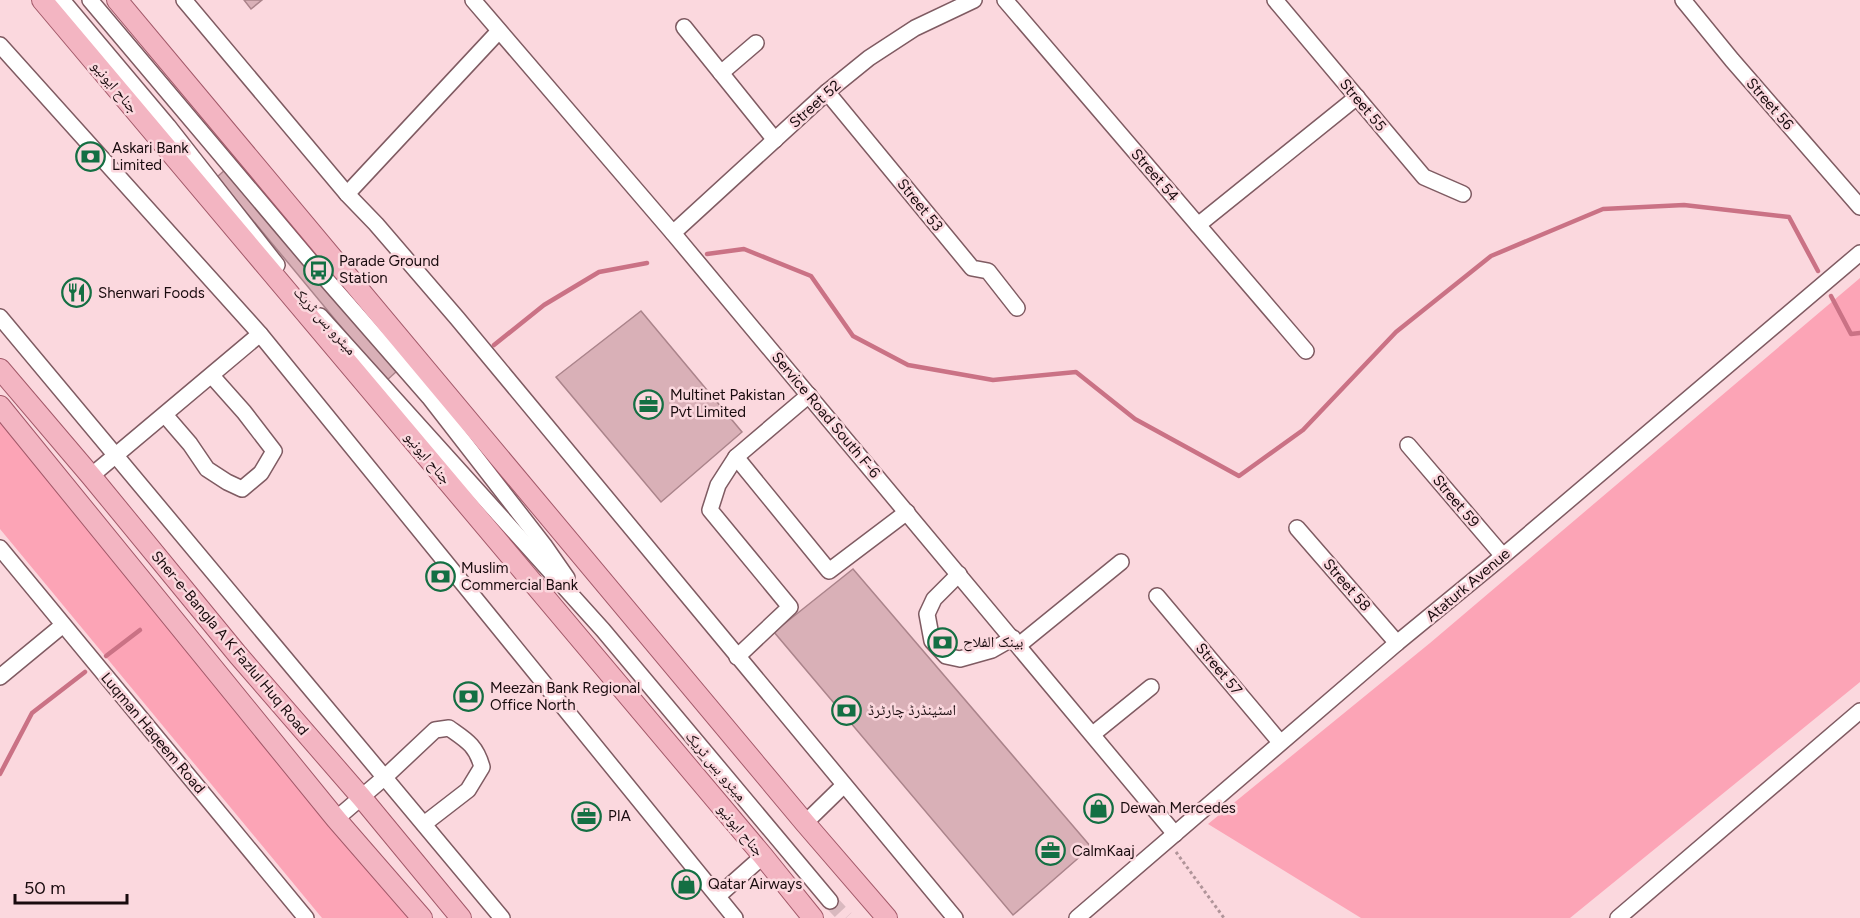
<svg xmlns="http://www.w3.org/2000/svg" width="1860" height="918" font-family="Figtree,'Noto Naskh Arabic',sans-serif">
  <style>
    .green { fill: #fca4b6 }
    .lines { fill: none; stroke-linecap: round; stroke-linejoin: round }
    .stream { stroke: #ca7285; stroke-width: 4.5 }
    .building { fill: #d9b0b7; stroke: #ab848b; stroke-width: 1.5 }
    .minor-tunnel { stroke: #d9b9bf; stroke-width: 15; stroke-dasharray: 15 8; stroke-linecap: butt }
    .minor-casing { stroke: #7f5b62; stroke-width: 18 }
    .major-casing { stroke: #a25969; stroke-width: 22 }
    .path { stroke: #b09499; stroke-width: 3; stroke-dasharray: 3 3; stroke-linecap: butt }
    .minor { stroke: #fff; stroke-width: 15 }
    .major { stroke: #f3b5c2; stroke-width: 20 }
    .labels { text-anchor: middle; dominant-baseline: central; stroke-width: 5; stroke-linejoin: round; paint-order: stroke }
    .street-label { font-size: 15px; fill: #190b0e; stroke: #fbd8de }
    .poi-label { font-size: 15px; fill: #190b0e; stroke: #fbd8de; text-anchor: start }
  </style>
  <rect width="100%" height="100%" fill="#fbd8de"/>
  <g class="green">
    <path d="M1860,278V682L1570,918H1361L1208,824L1430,643Z"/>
    <path d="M0,417L426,918H322L0,529Z"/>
  </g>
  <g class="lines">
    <g class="stream">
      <path d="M707,254L744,249L811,276L853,336L908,365L993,380L1076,372L1135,419L1239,476L1303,430L1396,332L1491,256L1603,209L1684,205L1789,217L1818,271"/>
      <path d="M1831,296L1851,334L1860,333"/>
      <path d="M494,345L544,305L599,272L647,263"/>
      <path d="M106,656L140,630"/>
      <path d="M0,774L32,713L85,672"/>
    </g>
  </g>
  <g class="building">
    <path d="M244,0H262L251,9Z"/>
    <path d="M226,169L397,371L386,381L217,177Z"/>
    <path d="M641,311L742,432L661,502L556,377Z"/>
    <path d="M853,569L1091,847L1013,915L774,632Z"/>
  </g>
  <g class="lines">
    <path class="minor-tunnel" d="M830,901L846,918"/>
    <defs>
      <g id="minor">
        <path d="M62,0L168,126L277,265"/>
        <path d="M90,0L318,270L429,397L544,545L567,578"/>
        <path d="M184,0L347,194L376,224L457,318L955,918"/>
        <path d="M473,0L673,233L1175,834"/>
        <path d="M1005,0L1306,351"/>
        <path d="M1275,0L1424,177L1463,194"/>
        <path d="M1683,0L1732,60L1860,207"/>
        <path d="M684,27L775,140"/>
        <path d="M0,45L260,334L735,918"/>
        <path d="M721,73L756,43"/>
        <path d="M827,92L972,268L988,271L1017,308"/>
        <path d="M347,194L499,31"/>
        <path d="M1198,225L1357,97"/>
        <path d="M673,233L827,92L869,58L915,28L974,0"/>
        <path d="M320,316L603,630L830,901"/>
        <path d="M0,317L502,918"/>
        <path d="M165,415L190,444L207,469L227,482L242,489L261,473L274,451L244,412L212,376"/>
        <path d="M1408,445L1503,556"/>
        <path d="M736,457L829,571L907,512"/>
        <path d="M91,476L260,334"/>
        <path d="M1297,528L1397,643"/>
        <path d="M0,548L306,918"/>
        <path d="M959,574L934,599L927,614L932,641L946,656L960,659L992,650L1013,638"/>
        <path d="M1157,596L1280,742"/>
        <path d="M1019,645L1121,562"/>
        <path d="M737,657L790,607L710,510L718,485L736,457L809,395"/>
        <path d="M0,677L63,625"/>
        <path d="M1093,734L1151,687"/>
        <path d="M336,819L385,777L435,730L449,728C466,740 476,745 482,767L468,790L424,824"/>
        <path d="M805,823L844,785"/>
        <path d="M718,896L763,856"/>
        <path d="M1077,918L1397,643L1503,556L1860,253"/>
        <path d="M1618,918L1860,711"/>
      </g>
      <g id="major">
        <path d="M42,0L763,856L813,918"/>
        <path d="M117,0L805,823L887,918"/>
        <path d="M0,369L91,476L238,655L362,798L461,918"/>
        <path d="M0,406L336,819L422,918"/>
      </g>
    </defs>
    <use href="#minor" class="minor-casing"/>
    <use href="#major" class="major-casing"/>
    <path class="path" d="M1176,852L1224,918"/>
    <use href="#minor" class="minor"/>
    <use href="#major" class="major"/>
  </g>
  <defs>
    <symbol id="bank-ring" viewBox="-11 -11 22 22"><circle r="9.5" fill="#fbd8de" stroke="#146f43" stroke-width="1.5"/><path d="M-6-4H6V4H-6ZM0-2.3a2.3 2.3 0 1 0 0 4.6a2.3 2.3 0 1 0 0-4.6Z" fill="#146f43"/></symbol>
    <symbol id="bus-ring" viewBox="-11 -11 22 22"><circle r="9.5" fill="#fbd8de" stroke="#146f43" stroke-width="1.5"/><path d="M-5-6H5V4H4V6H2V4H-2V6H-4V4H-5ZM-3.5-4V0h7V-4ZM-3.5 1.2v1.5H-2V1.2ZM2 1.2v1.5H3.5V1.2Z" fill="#146f43"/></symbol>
    <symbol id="restaurant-ring" viewBox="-11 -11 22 22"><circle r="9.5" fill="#fbd8de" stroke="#146f43" stroke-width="1.5"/><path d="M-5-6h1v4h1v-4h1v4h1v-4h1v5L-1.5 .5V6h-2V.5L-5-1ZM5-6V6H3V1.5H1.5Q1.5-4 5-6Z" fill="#146f43"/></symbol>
    <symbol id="office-ring" viewBox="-11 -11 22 22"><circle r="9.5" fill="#fbd8de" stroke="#146f43" stroke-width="1.5"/><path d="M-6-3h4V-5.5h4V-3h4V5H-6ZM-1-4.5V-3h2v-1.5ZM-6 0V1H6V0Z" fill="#146f43"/></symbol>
    <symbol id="shop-ring" viewBox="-11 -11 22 22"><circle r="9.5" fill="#fbd8de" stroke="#146f43" stroke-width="1.5"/><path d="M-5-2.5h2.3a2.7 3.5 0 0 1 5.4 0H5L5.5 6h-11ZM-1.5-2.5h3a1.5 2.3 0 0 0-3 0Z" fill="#146f43"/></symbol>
  </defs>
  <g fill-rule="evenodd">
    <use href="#bank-ring" x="74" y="140" width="33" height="33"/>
    <use href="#bus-ring" x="302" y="254" width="33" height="33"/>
    <use href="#restaurant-ring" x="60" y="276" width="33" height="33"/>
    <use href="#office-ring" x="632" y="388" width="33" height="33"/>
    <use href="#bank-ring" x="424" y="560" width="33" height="33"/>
    <use href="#bank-ring" x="926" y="626" width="33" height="33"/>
    <use href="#bank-ring" x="452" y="680" width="33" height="33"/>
    <use href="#bank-ring" x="830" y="694" width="33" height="33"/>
    <use href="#shop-ring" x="1082" y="792" width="33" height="33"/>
    <use href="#office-ring" x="570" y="800" width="33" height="33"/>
    <use href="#office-ring" x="1034" y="834" width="33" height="33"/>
    <use href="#shop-ring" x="670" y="868" width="33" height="33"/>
  </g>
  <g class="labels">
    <g class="street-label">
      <text transform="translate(115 87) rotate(50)">جناح ایونیو</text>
      <text transform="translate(815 104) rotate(-42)">Street 52</text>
      <text transform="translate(1770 104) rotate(49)">Street 56</text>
      <text transform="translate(1363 105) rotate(50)">Street 55</text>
      <text transform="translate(1155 175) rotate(49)">Street 54</text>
      <text transform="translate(920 205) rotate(51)">Street 53</text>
      <text transform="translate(325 321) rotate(48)">میٹرو بس ٹریک</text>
      <text transform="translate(826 415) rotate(50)">Service Road South F-6</text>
      <text transform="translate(428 458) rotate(50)">جناح ایونیو</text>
      <text transform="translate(1456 501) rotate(50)">Street 59</text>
      <text transform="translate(1347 585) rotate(49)">Street 58</text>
      <text transform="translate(1468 585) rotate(-40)">Ataturk Avenue</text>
      <text transform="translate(230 643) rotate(50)">Sher-e-Bangla A K Fazlul Huq Road</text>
      <text transform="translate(1219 669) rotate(50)">Street 57</text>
      <text transform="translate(153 733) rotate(50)">Luqman Haqeem Road</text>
      <text transform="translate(716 766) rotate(50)">میٹرو بس ٹریک</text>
      <text transform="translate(741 830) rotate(50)">جناح ایونیو</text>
    </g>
    <g class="poi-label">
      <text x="112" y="148">Askari Bank<tspan x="112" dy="17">Limited</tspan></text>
      <text x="339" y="261">Parade Ground<tspan x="339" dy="17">Station</tspan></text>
      <text x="98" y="293">Shenwari Foods</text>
      <text x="670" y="395">Multinet Pakistan<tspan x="670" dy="17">Pvt Limited</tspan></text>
      <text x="461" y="568">Muslim<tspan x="461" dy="17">Commercial Bank</tspan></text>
      <text x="963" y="642">بینک الفلاح</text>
      <text x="490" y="688">Meezan Bank Regional<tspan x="490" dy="17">Office North</tspan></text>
      <text x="868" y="710">اسٹینڈرڈ چارٹرڈ</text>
      <text x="1120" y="808">Dewan Mercedes</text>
      <text x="608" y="816">PIA</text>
      <text x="1072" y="851">CalmKaaj</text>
      <text x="708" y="884">Qatar Airways</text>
    </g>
  </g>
  <path d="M15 894v9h112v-9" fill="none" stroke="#190b0e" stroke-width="3"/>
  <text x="24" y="894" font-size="18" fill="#190b0e" stroke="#fbd8de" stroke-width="4.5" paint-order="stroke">50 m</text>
</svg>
